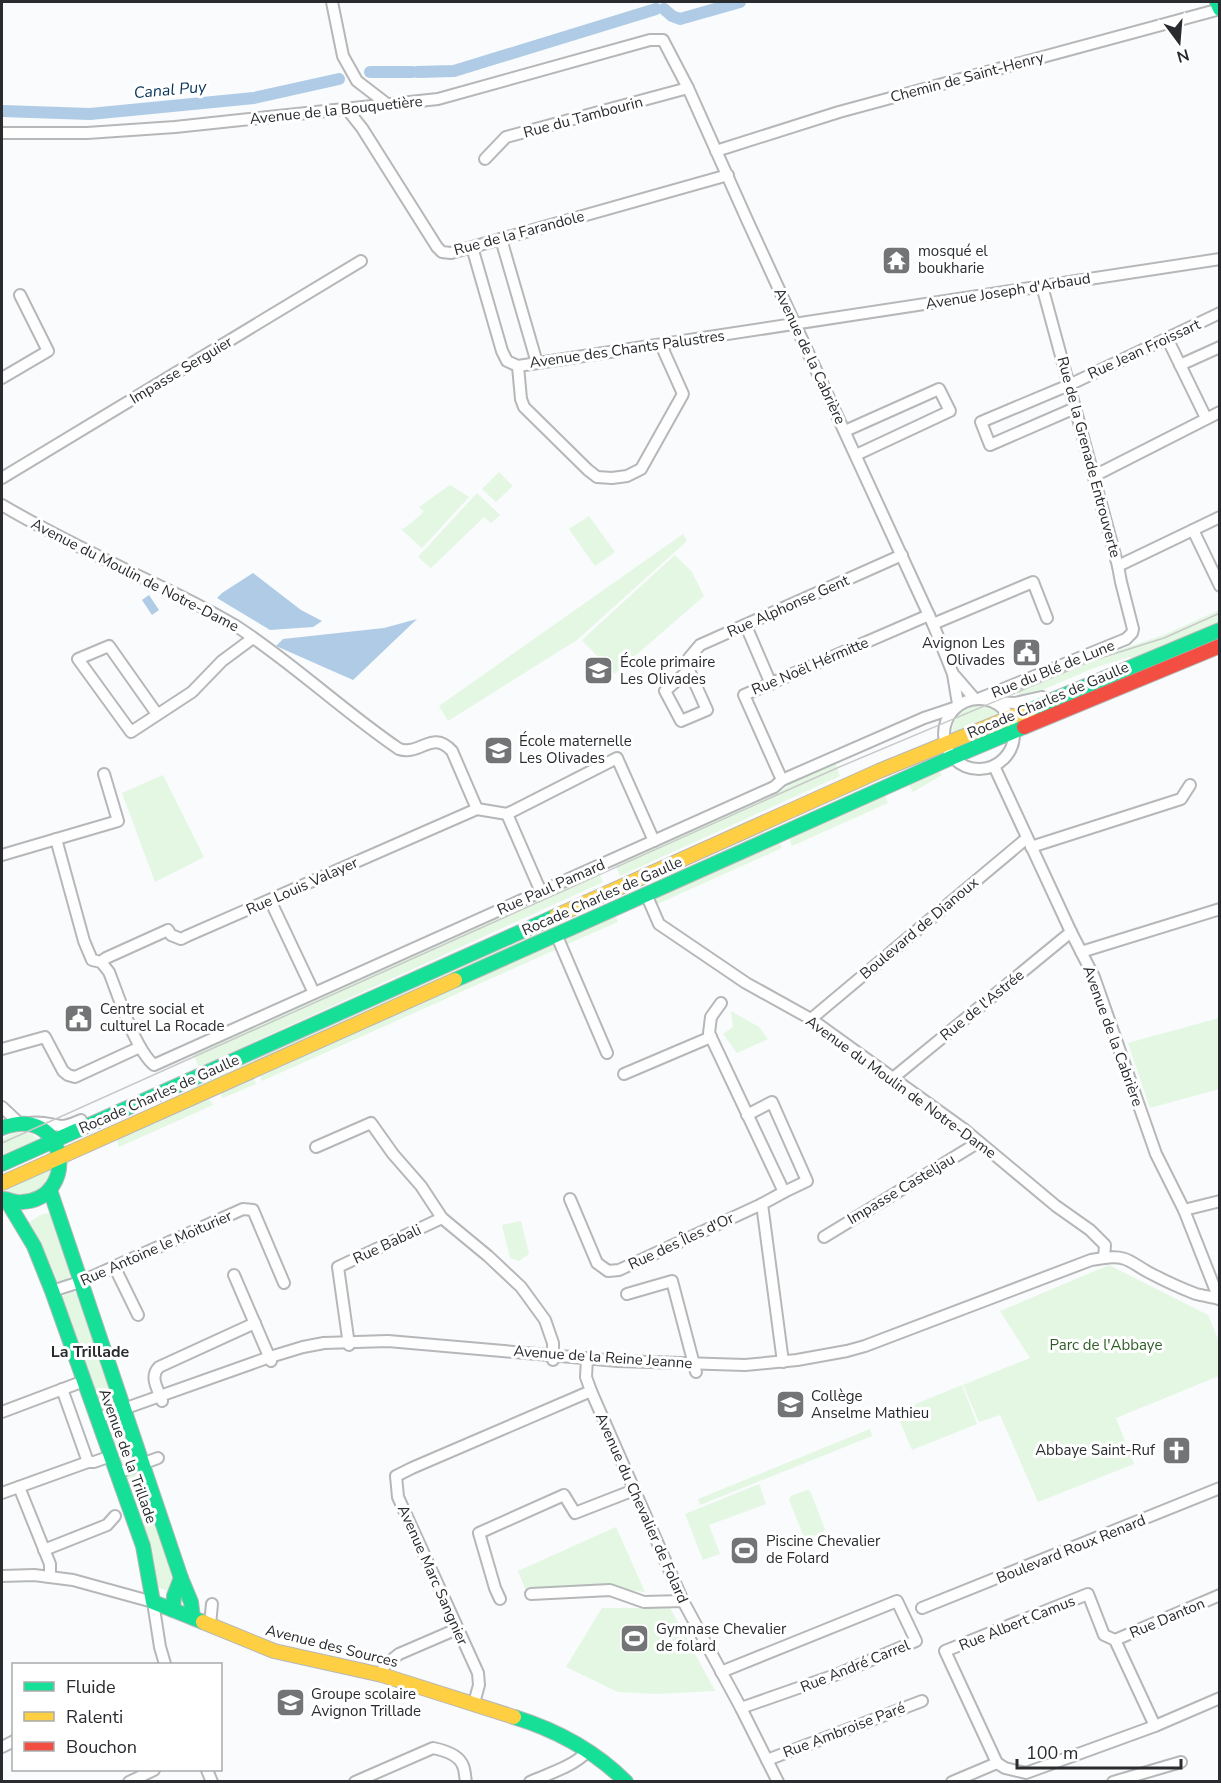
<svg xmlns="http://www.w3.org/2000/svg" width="1221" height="1783" font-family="'Nunito Sans',sans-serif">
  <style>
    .green { fill: #e3f7e2 }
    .water { fill: #afcbe5 }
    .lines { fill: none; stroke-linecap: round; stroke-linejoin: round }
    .canal { stroke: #afcbe5; stroke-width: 12 }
    .street-casing { stroke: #b5b7b9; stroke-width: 14 }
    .fast-casing { stroke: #b5b7b9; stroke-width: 16 }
    .slow-casing { stroke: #b5b7b9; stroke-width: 16 }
    .jam-casing { stroke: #b5b7b9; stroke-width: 16 }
    .street { stroke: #fefeff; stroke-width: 10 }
    .fast { stroke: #16e098; stroke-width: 14 }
    .slow { stroke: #ffcf43; stroke-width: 14 }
    .jam { stroke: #f24e42; stroke-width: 14 }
    .tram { stroke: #c9c9c9; stroke-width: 1.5 }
    .labels { text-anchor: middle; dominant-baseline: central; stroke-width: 6; stroke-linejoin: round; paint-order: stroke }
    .street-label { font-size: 15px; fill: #292b2e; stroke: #fff }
    .poi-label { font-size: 15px; fill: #292b2e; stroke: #fff; text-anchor: start }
    .park-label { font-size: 15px; fill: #2e5d27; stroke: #fff }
    .water-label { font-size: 16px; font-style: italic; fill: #083559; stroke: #fff }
    .neighbourhood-label { font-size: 16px; font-weight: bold; fill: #292b2e; stroke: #fff }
  </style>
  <rect width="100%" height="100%" fill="#f9fbfd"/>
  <g class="green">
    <path d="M499,472L513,486L496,502L482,489Z"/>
    <path d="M450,485L469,497L422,548L401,529L405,528L424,512L419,507Z"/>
    <path d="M477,493L500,515L491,523L484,517L431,568L418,557Z"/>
    <path d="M589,516L615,552L595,566L569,529Z"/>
    <path d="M683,534L687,541L577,640L448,721L439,706Z"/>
    <path d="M675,555L692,572L704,596L614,674L582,640Z"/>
    <path d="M1219,610V624L1137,659L1129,657L1094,668L1021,699L1017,689L1091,659L1164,635Z"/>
    <path d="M981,704L986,705L1000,714L952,734C953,717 963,706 981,704Z"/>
    <path d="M835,762L840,776L620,876L615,865L783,789L792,782Z"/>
    <path d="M939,771L942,775L913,792L909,785Z"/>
    <path d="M163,775L204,857L155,882L122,793Z"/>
    <path d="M885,795L888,803L792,846L790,840L791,837Z"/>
    <path d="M779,841L782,848L653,906V898Z"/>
    <path d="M598,872L603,882L199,1067L193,1054Z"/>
    <path d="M615,915L618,922L565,945V941L567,937Z"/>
    <path d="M561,921L564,924L191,1091L190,1087Z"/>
    <path d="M550,944L555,946L557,949L262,1081L259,1074Z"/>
    <path d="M731,1011L759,1027L768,1039L737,1053L723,1034L733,1027Z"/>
    <path d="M1219,1018V1089L1150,1108L1128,1043Z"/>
    <path d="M253,1077L256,1084L223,1098L221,1096L222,1092Z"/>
    <path d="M207,1099L210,1100L213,1105L119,1147L116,1138Z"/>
    <path d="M18,1132L32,1134L38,1140L2,1156V1140L11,1134Z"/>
    <path d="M49,1168L52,1174C41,1192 28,1201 7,1193L6,1187Z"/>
    <path d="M54,1212L56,1224L70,1271V1277L61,1283H56L52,1276L27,1224L40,1215Z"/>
    <path d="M521,1221L529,1254L519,1261L510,1258L502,1225Z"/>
    <path d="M1109,1265L1208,1315L1219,1341V1376L1116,1418L1134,1464L1038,1502L1000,1415L979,1422L963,1385L1030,1358L1000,1311Z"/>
    <path d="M73,1292L79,1295L115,1396L114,1403L99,1405L60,1301L64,1295Z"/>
    <path d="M962,1385L977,1424L912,1450L896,1412Z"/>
    <path d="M870,1429L872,1436L700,1505L698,1499Z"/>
    <path d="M125,1430L135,1457C133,1466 127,1466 119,1462L109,1438L111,1434Z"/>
    <path d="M133,1471L139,1472L173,1574L172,1586L168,1591L160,1588L156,1585L126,1478L128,1473Z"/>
    <path d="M759,1484L766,1504L709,1525L720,1554L703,1560L685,1514Z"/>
    <path d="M807,1490L810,1491L825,1529L823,1532L807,1539L804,1537L789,1500L791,1496Z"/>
    <path d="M616,1527L645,1592L610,1588L526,1591L518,1571Z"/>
    <path d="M602,1608H670L715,1691L656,1694L618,1692L566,1667Z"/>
  </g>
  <g class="water">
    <path d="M253,573L301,610L322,621L313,627L270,630L217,598L222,593Z"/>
    <path d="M149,595L159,610L152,615L142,600Z"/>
    <path d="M417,619L353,680L276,646L283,639L384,628Z"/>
  </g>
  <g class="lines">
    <g class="canal">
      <path d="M664,9L672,16L680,19L740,2"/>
      <path d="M370,72H412"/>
      <path d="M417,72L454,71L656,9"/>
      <path d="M2,111L90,114L254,98L339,79"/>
    </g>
    <defs>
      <g id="street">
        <path d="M332,2L343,56L357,81L387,104"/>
        <path d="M346,108L362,128L437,247L442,252L451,253L728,175"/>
        <path d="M2,133H87L175,127L438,99L650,40H663L688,88L748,222L933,624L953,674L958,704"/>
        <path d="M716,151L839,112L1220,9"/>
        <path d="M485,159L506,137L688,88"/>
        <path d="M501,239L537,363"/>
        <path d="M472,247L502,351L507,361L518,366L1220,259"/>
        <path d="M1167,338L1206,418"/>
        <path d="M1180,365L1220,347"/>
        <path d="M518,366L521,399L524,407L588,470L597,477L612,478L627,476L641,469L683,394L661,345"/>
        <path d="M2,378L48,351L20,295"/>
        <path d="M1075,408L990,445L981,422L1069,385L1220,313"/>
        <path d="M845,431L939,389L950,411L856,455"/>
        <path d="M1094,476L1220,412"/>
        <path d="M2,478L361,261"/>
        <path d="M2,505C49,533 98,556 147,580C177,594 207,609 236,626C293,663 343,711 399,749C421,756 432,729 452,751L477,809"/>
        <path d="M1193,530L1220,586"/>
        <path d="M1118,566L1220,517"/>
        <path d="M933,624L1033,582L1047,618"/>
        <path d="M746,626L771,684"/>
        <path d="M689,670L707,710L681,721L665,691L689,670V658L700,645L902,555"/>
        <path d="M955,676L974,698"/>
        <path d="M981,698L1126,639L1132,633L1133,629L1121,582L1118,566L1042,286"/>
        <circle cx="979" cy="734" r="35"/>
        <path d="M996,702L1015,703L1042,697"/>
        <path d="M157,714L109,646L78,659L131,732L192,692L222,661L253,638"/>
        <path d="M994,766L1071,932L1094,977L1156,1154L1184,1210L1219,1299"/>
        <path d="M782,780L744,695L929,615"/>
        <path d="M56,839L84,941L92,960L101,962L109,972C119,997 135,1049 154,1065L774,787L782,780L924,718L954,708"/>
        <path d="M1031,847L1181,799L1190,785"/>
        <path d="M2,855L118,821L104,774"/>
        <path d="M541,892L507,814L617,758L654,841"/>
        <path d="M646,894L659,924L746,983L811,1019L965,1130L1056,1206L1090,1230L1105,1245L1104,1258C1127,1255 1130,1262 1148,1272C1163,1280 1180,1288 1196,1294C1204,1296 1212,1297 1220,1299"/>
        <path d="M270,900L314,993"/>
        <path d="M556,934L607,1053"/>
        <path d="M1081,952L1220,909"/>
        <path d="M101,962L106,958L168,930L171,935L181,939L187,936L477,809L507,814"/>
        <path d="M721,1003L711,1017L709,1033L784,1192L762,1204L783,1362"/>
        <path d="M811,1019L1027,838"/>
        <path d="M2,1049L45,1037L63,1071L68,1075L75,1077L140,1047"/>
        <path d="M624,1074L711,1037"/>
        <path d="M893,1078L1071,932"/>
        <path d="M2,1107L19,1123"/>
        <path d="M747,1115L772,1102L807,1181L784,1192"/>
        <path d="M29,1123C41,1121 49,1124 61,1126C68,1126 74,1123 81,1120"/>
        <path d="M316,1147L371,1123L393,1154L421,1186L442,1218L488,1256L521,1287L545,1320L553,1343V1360"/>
        <path d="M570,1199L597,1263L608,1271L619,1270L762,1204"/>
        <path d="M1184,1210L1220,1201"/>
        <path d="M824,1237L979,1142"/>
        <path d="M114,1266L138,1315"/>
        <path d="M234,1275L271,1361"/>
        <path d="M52,1291L80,1282L243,1209L253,1210L284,1283"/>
        <path d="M627,1294L672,1281L696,1372"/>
        <path d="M349,1345L338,1267L442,1218"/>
        <path d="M587,1358L586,1377L591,1391L683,1601L741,1708L778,1782"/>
        <path d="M62,1389L88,1462"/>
        <path d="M162,1401C158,1389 149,1377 159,1367L255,1323"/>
        <path d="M2,1412L84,1381"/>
        <path d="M98,1418L270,1357L303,1347L324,1343L388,1341L618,1361L745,1365L797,1360L847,1351L865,1346L1091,1260L1104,1258"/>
        <path d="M117,1473L158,1458"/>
        <path d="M19,1487L50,1564V1577"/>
        <path d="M2,1493L88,1462H94L111,1456"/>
        <path d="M44,1550L107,1525L115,1516"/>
        <path d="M2,1576L34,1575L73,1580L153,1602L160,1647L165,1664"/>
        <path d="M531,1594L610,1590L644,1602L683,1601"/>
        <path d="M500,1599L495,1588L479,1533L564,1495L575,1513L634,1490"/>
        <path d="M922,1608L1220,1488"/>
        <path d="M210,1624L212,1604"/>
        <path d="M1115,1640L1220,1595"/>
        <path d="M721,1672L897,1601L916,1641L838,1674L741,1708"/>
        <path d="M382,1675L384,1666L399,1654L457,1629"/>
        <path d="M474,1703L479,1685L478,1673L398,1497L396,1476L412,1468L591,1391"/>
        <path d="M2,1747L14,1741"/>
        <path d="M767,1760L922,1701"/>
        <path d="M997,1763L945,1651L1088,1594L1104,1635L1115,1640L1155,1726"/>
        <path d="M997,1763L1005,1768L1026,1773L1155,1726L1220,1698"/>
        <path d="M207,1770L212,1782"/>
        <path d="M129,1782L154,1770"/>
        <path d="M355,1782L433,1748C443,1750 459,1754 463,1766C465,1770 465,1777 466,1782"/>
        <path d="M530,1782C550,1773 572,1767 587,1752"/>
        <path d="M952,1782L997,1763"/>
        <path d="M1113,1782L1181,1762"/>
      </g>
      <g id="fast">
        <path d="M1217,2L1220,9"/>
        <path d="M1031,709L1220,630"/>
        <path d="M455,980L953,757L1024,727"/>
        <path d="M2,1128C68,1103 80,1199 22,1202C17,1203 10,1200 4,1199"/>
        <path d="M2,1164L556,916"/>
        <path d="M50,1190L181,1578L191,1602L193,1618"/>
        <path d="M7,1201L34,1246L52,1291L143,1546L153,1602L203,1622"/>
        <path d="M173,1610L174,1596L181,1578"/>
        <path d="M514,1717C556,1730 595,1751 626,1782"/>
      </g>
      <g id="slow">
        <path d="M556,916L879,771L1031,709"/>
        <path d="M2,1183L455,980"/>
        <path d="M203,1622L274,1651L382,1675L514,1717"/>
      </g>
      <path id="jam" d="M1024,727L1220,646"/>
    </defs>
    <use href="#street" class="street-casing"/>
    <use href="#fast" class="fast-casing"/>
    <use href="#slow" class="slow-casing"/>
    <use href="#jam" class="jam-casing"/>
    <use href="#street" class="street"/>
    <use href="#fast" class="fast"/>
    <use href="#slow" class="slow"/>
    <use href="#jam" class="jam"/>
    <path class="tram" d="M2,1143L837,768L1091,661L1164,638L1220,613"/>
  </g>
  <defs>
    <symbol id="temple-square" viewBox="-11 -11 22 22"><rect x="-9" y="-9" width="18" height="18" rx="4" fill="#727476" stroke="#fff"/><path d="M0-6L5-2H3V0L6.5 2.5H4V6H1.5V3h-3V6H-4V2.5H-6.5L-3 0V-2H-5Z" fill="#fff"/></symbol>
    <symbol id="civic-square" viewBox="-11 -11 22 22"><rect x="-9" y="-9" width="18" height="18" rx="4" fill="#727476" stroke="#fff"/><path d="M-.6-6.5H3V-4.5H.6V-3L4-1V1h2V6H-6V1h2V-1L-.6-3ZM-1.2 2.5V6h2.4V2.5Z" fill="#fff"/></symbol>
    <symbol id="school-square" viewBox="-11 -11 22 22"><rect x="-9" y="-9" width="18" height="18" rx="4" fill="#727476" stroke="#fff"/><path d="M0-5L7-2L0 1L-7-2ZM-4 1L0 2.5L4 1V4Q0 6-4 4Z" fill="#fff"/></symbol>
    <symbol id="church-square" viewBox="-11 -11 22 22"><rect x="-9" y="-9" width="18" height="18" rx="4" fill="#727476" stroke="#fff"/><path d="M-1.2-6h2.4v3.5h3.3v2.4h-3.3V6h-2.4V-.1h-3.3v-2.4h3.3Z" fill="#fff"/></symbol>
    <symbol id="stadium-square" viewBox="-11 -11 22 22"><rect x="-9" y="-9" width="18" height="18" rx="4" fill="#727476" stroke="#fff"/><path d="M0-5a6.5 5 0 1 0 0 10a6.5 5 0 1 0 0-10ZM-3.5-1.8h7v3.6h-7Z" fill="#fff"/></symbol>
  </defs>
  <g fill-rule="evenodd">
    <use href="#temple-square" x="880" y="244" width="33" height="33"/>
    <use href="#civic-square" x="1010" y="636" width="33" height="33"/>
    <use href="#school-square" x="582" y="654" width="33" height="33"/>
    <use href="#school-square" x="482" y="734" width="33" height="33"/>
    <use href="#civic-square" x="62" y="1002" width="33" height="33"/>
    <use href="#school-square" x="774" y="1388" width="33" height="33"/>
    <use href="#church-square" x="1160" y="1434" width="33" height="33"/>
    <use href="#stadium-square" x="728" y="1534" width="33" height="33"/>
    <use href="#stadium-square" x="618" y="1622" width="33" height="33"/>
    <use href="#school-square" x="274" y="1686" width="33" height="33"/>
  </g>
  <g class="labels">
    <g class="street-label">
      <text transform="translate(967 77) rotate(-15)">Chemin de Saint-Henry</text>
      <text transform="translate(336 110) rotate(-6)">Avenue de la Bouquetière</text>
      <text transform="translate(583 117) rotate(-15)">Rue du Tambourin</text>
      <text transform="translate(519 233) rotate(-15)">Rue de la Farandole</text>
      <text transform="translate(1008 291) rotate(-9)">Avenue Joseph d'Arbaud</text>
      <text transform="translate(627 349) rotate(-8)">Avenue des Chants Palustres</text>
      <text transform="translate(1144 349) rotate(-25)">Rue Jean Froissart</text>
      <text transform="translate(810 356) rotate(65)">Avenue de la Cabrière</text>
      <text transform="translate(181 370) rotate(-31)">Impasse Serguier</text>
      <text transform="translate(1089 457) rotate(75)">Rue de la Grenade Entrouverte</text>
      <text transform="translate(135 575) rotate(27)">Avenue du Moulin de Notre-Dame</text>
      <text transform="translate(788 606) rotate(-24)">Rue Alphonse Gent</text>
      <text transform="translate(810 666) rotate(-23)">Rue Noël Hérmitte</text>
      <text transform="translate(1053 669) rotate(-22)">Rue du Blé de Lune</text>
      <text transform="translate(1048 700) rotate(-23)">Rocade Charles de Gaulle</text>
      <text transform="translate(302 886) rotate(-24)">Rue Louis Valayer</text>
      <text transform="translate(551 887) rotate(-24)">Rue Paul Pamard</text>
      <text transform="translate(602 896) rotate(-24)">Rocade Charles de Gaulle</text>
      <text transform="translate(919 928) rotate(-40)">Boulevard de Dianoux</text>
      <text transform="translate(982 1005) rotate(-39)">Rue de l'Astrée</text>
      <text transform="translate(1113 1036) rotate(70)">Avenue de la Cabrière</text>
      <text transform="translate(901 1087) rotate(36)">Avenue du Moulin de Notre-Dame</text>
      <text transform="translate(159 1094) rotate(-24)">Rocade Charles de Gaulle</text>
      <text transform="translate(901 1189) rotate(-31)">Impasse Casteljau</text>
      <text transform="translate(681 1241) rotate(-25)">Rue des Îles d'Or</text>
      <text transform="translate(387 1244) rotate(-25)">Rue Babali</text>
      <text transform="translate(156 1248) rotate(-24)">Rue Antoine le Moiturier</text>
      <text transform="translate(603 1357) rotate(4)">Avenue de la Reine Jeanne</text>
      <text transform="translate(128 1456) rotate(70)">Avenue de la Trillade</text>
      <text transform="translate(642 1508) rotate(66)">Avenue du Chevalier de Folard</text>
      <text transform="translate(1071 1549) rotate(-22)">Boulevard Roux Renard</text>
      <text transform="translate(433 1575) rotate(66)">Avenue Marc Sangnier</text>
      <text transform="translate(1167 1618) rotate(-23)">Rue Danton</text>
      <text transform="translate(1017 1623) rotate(-22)">Rue Albert Camus</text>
      <text transform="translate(332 1646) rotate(14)">Avenue des Sources</text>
      <text transform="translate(855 1666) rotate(-22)">Rue André Carrel</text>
      <text transform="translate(844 1730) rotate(-21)">Rue Ambroise Paré</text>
    </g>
    <g class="poi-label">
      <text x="918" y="251">mosqué el<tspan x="918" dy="17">boukharie</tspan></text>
      <text x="1005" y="643" text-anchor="end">Avignon Les<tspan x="1005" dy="17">Olivades</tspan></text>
      <text x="620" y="662">École primaire<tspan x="620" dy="17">Les Olivades</tspan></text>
      <text x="519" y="741">École maternelle<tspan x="519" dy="17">Les Olivades</tspan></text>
      <text x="100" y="1009">Centre social et<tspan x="100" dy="17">culturel La Rocade</tspan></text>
      <text x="811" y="1396">Collège<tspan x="811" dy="17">Anselme Mathieu</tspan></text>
      <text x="1155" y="1450" text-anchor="end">Abbaye Saint-Ruf</text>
      <text x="766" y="1541">Piscine Chevalier<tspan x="766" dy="17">de Folard</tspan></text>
      <text x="656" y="1629">Gymnase Chevalier<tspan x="656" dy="17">de folard</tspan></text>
      <text x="311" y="1694">Groupe scolaire<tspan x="311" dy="17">Avignon Trillade</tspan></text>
    </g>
    <g class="park-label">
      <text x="1106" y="1345">Parc de l'Abbaye</text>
    </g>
    <g class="water-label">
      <text transform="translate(170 90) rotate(-5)">Canal Puy</text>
    </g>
    <g class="neighbourhood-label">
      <text x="90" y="1352">La Trillade</text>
    </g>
  </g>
  <rect width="1221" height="1783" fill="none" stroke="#292b2e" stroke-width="6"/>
  <rect x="12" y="1663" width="210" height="108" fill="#ffffff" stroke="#a9aaab" stroke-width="1.5"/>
  <rect x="24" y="1682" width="30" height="9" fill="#16e098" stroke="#a9aaab" stroke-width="1.5"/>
  <text x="66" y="1693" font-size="18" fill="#292b2e">Fluide</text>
  <rect x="24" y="1712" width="30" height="9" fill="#ffcf43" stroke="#a9aaab" stroke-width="1.5"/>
  <text x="66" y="1723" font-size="18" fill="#292b2e">Ralenti</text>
  <rect x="24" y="1742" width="30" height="9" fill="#f24e42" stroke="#a9aaab" stroke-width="1.5"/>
  <text x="66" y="1753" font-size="18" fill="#292b2e">Bouchon</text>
  <g transform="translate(1179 42) rotate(164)" stroke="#ffffff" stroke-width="4.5" paint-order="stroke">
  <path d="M0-4.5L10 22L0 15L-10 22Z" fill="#292b2e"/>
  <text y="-9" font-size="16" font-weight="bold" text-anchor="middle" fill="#292b2e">N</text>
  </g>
  <path d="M1017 1759v9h164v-9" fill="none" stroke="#292b2e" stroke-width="3"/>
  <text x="1026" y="1759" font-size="18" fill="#292b2e" stroke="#ffffff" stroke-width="4.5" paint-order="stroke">100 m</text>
</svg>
